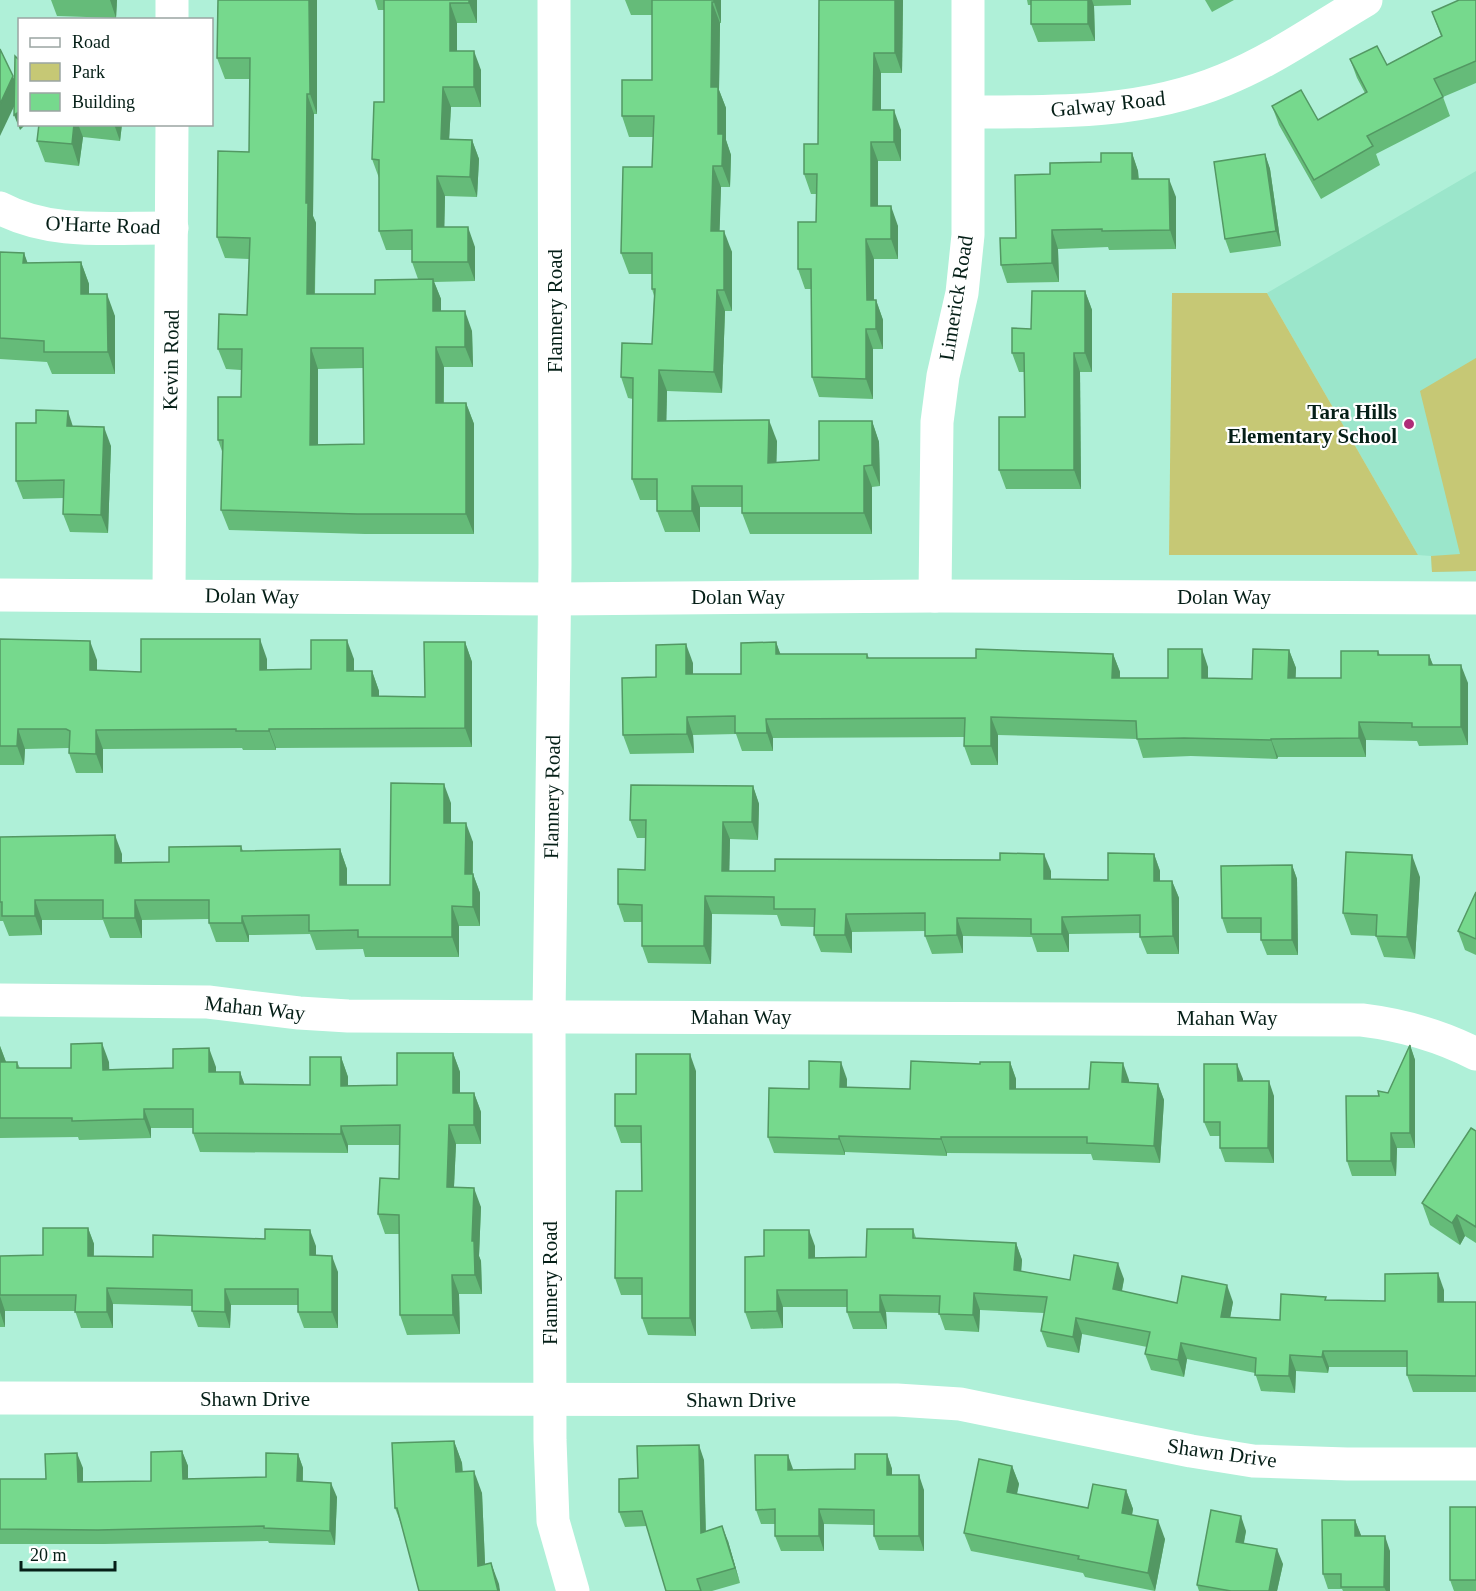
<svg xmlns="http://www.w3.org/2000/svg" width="1476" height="1591" font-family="Georgia,serif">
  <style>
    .built { fill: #9be6cb }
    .green { fill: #c6c875 }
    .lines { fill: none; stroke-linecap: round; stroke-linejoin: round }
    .minor { stroke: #fff; stroke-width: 33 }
    .wall { fill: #65bb79; fill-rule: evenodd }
    .shaded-wall { fill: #539863 }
    .building { fill: #76d98d; stroke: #539863; stroke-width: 1.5; fill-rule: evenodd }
    .poi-dot { fill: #af2d78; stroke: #fff; stroke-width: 2 }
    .labels { text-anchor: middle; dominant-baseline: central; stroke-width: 4.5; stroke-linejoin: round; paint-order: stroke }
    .street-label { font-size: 21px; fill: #051f17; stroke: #fff }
    .poi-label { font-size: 21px; font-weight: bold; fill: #051f17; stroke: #fff; text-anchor: end }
  </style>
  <rect width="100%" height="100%" fill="#aff0d8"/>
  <path class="built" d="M1476,171V571L1432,572L1431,556L1418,555L1267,293Z"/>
  <g class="green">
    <path d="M1172,293H1267L1418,555H1169Z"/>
    <path d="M1476,358V571L1432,572L1431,556L1460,554L1420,391Z"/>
  </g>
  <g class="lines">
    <g class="minor">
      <path d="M554,0L555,564L549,1016L550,1440L553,1521L573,1591"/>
      <path d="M172,20V0"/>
      <path d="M969,112C1056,112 1142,114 1224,80C1274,60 1320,27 1366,0"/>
      <path d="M0,208C52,236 115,227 172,228"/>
      <path d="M0,595L555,599L935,596L1476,598"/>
      <path d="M169,595L172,124"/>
      <path d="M935,596L937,422L943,376L962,293L968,235V0"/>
      <path d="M0,1000L208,1002L299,1013L348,1016L1362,1020C1403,1025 1439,1035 1476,1054"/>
      <path d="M0,1398L897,1400L960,1404L1191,1451L1253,1461L1347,1464H1476"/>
    </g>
  </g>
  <g class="wall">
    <path d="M51,0H117L116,18L57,16Z"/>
    <path d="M218,0H317V114H314L313,216L316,223L315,294H375L418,279L412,262V250H386L379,231V178L372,159L384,102V10H378L375,0H477V23H457V51L481,70V107H451L449,139L472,140L479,159L477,197L445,196L444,227L475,247V281L434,282L441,299V311L472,331L473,367H444V403H466L474,424V534H365L229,530L221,510L223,454L218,440L241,397V370L226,369L218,349L247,315L249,259L225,258L217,237L249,152L250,79H225L217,58ZM363,368L364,444L318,445V369Z"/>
    <path d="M625,0H721V23H720L719,90L726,108V140L731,155L730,187H721L719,231L732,252V311H725L722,393L667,391L666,421L777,441L776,462L819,460L872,421L879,442L880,486L872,487V534H750L742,513V507H700V532H665L657,511V500H640L632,479L633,399L628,398L621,377L652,344L654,296L652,289V274H629L621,253L652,167L653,137H629L622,116L652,80V15H631Z"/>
    <path d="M903,0L902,73H881V110L901,130V161H878V206L898,226V259H874V300H876L883,320V349H873V399L819,397L812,377L811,289H805L798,269L816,222V194H811L804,174L818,144Z"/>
    <path d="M1027,0H1131V5L1094,6L1095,41L1038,42L1031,24V5H1028Z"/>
    <path d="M1205,0H1234L1212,12Z"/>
    <path d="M1476,0V83L1443,97L1450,116L1376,154L1380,165L1321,199L1279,125L1272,106L1318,120L1365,93L1357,78L1350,59L1387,65L1441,36L1432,12Z"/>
    <path d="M39,124H122L120,141L83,137L79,166L45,162L37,141Z"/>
    <path d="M1132,153L1138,171L1139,179L1176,197V249L1109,250L1108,247L1058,249L1059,282L1007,283L1001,265L1016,238L1050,174L1101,162Z"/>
    <path d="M1265,154L1270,169L1281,246L1230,253L1225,239Z"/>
    <path d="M0,252L24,253L27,263L81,262L89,284V294L115,316V374H52L47,362L0,359Z"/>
    <path d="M1085,291L1092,310V372H1080L1081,489H1006L999,470L1025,417V372H1019L1012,353L1031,329Z"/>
    <path d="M73,426L111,446L108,533L70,532L63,514L64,498L23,499L16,481Z"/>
    <path d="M0,639L97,660V670L141,672L267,659V670L311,669L354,659V671H372L379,691V696L425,697L465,642L472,662V747L276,748V750H243L242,748L103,749V773H76L69,753V748L25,749L24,765H0Z"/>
    <path d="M776,642L780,654H867L869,658H976L1113,654L1120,672V678H1168L1208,667V678L1252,679L1289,650L1296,668L1295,678H1341L1378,651L1380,655H1429L1433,665L1468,683V745L1419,746L1417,741L1366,740V757H1278L1277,759L1191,756L1143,758L1137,739L998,735V765H971L964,746V737L773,738V751H742L736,734L693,735L694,753L630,754L623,735L656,677L693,663V674H741Z"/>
    <path d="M753,786L759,804L758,840L730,839L729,871H1051V879L1108,880L1154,854L1160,871V881H1172L1179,898V954H1147L1140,937V933L1069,934V952H1037L1032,937L963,936V953L932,954L925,936V931L852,932V953L821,952L814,935V927L781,926L777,915L712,914L711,964L648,963L642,946V922H624L618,904L645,870L646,838H637L630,820Z"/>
    <path d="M451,803V823L473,842V874L480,893V926H459V957H365L363,949L316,950L310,934L249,935V942H216L209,923V919L142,920V938H110L103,920H42V935L9,936L3,921H0V837L122,854V863L169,862L241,846L243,851L340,849L347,869V885H390Z"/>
    <path d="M1292,865L1297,879L1298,955H1267L1261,940V933H1227L1222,918Z"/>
    <path d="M1420,877L1415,959L1384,957L1376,936L1351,935L1343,913Z"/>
    <path d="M1476,892V955L1465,950L1458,931Z"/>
    <path d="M1410,1045L1415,1060V1148H1397L1396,1176H1352L1347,1161L1388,1093Z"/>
    <path d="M0,1046L6,1062H17L20,1068H71L109,1062V1069L216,1067V1072H240L244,1084L310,1085L341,1057L348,1077V1086L397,1085L453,1053L460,1072V1093H474L481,1112V1144H456L454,1187L481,1207L479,1256L481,1261L482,1294H459L460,1334L407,1335L400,1315V1234H385L378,1214L399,1179L400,1145H348V1153L200,1152L193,1133V1128H151V1138L79,1140L78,1137L0,1138Z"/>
    <path d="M1010,1062L1016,1079V1089H1089L1129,1080V1082L1158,1084L1164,1100L1160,1163L1093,1160L1091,1154L947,1153V1156L845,1152V1155L774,1153L768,1137L809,1089L847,1079V1087L910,1089L980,1064Z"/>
    <path d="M696,1071V1336L648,1335L642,1318V1295H621L615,1278L642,1191L641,1143H621L615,1126L636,1094Z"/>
    <path d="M1243,1079V1081L1274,1096V1163L1225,1162L1220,1148V1136H1210L1204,1122Z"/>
    <path d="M1476,1131V1243L1465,1236L1460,1245L1430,1225L1422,1203Z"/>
    <path d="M88,1228L94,1244V1256L153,1257L316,1246V1255L338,1272V1328H304L298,1312V1305H231L230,1328L198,1327L192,1311V1306L113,1304V1328H81L75,1311H5V1327H0V1256L43,1255Z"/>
    <path d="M913,1229L916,1238L1016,1243L1022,1260L1021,1271L1070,1280L1124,1279L1122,1291L1177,1303L1233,1302L1230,1318L1280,1320L1327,1300L1385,1301L1444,1290V1302H1476V1392H1413L1407,1375V1367H1329L1328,1373L1296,1371L1295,1393L1261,1391L1255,1373L1187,1359L1184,1377L1151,1370L1145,1354L1147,1347L1082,1334L1079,1353L1047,1347L1041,1331L1044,1313L980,1310L979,1332L945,1330L939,1313L886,1312L887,1329H853L847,1312V1307H783V1328L751,1329L745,1312L764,1256L815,1246V1258L866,1257Z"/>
    <path d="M454,1441L462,1463L463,1472L482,1493L485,1564L491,1563L500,1591H419L403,1529L395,1508Z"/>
    <path d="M182,1451L188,1466V1479L266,1477L298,1454L303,1468V1482L337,1497L335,1545L269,1543L268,1541L104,1544H0V1479H46L83,1468V1482L151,1481Z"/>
    <path d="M887,1454L892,1469V1475L924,1490V1551L879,1550L874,1536V1525L824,1524V1551H781L775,1536V1524H761L756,1510L793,1470L855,1469Z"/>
    <path d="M704,1460L706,1531L728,1541L740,1583L712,1591H666L647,1526L625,1527L619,1512L638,1478Z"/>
    <path d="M1012,1466L1019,1484L1017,1494L1088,1508L1126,1490L1133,1509L1132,1515L1165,1539L1155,1591L1085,1577L1083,1573L971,1551L964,1533Z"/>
    <path d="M1476,1507V1591H1454L1450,1580Z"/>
    <path d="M1355,1520L1361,1536L1390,1551V1591H1343L1342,1589H1328L1323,1574Z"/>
    <path d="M1246,1531L1244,1543L1283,1564L1277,1591H1199L1197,1585Z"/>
  </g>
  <g class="shaded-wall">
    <path d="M110,0H117L116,18Z"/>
    <path d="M309,0H317V114L310,94Z"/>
    <path d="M469,0H477V23L469,3Z"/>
    <path d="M714,0H721V23L714,2Z"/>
    <path d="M895,0H903L902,73L895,53Z"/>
    <path d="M1088,0H1092L1094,6L1095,41L1088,24Z"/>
    <path d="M712,2L720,23L719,90L726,108V140L731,155L730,187L722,166L711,87Z"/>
    <path d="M450,3L457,23V70L450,51Z"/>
    <path d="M474,51L481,70V107L474,87Z"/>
    <path d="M874,53L881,73V130L873,110Z"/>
    <path d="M13,76L20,94L0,136V104Z"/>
    <path d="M443,87L451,107L448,158L441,139Z"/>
    <path d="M307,94L314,114L313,216L316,223L314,315L307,294L306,203Z"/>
    <path d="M894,110L901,130V161L894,142Z"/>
    <path d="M20,111V124H26L20,130L14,115Z"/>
    <path d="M74,124H78L83,137L79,166L72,144Z"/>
    <path d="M114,124H122L120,141Z"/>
    <path d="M472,140L479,159L477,197L470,177Z"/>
    <path d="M871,142L878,161V226L871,206Z"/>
    <path d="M1132,153L1138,171L1139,198L1132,179Z"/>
    <path d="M1265,154L1270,169L1281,246L1276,231Z"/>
    <path d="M713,166L721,187L719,252L711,231Z"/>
    <path d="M437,176L445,196L444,247L437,227Z"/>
    <path d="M1169,179L1176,197V249L1170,230Z"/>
    <path d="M891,206L898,226V259L891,239Z"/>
    <path d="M468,227L475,247V281L468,262Z"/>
    <path d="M1052,230L1058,249L1059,282L1052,263Z"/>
    <path d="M724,231L732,252V311L724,290Z"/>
    <path d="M866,239L874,259V320L867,300Z"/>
    <path d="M24,253L32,275L23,263Z"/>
    <path d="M81,262L89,284V316L81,294Z"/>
    <path d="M433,279L441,299V332L433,311Z"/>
    <path d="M717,290L725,311L722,393L714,372Z"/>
    <path d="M1085,291L1092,310V372L1085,353Z"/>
    <path d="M107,294L115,316V374L108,352Z"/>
    <path d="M876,300L883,320V349L876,329Z"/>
    <path d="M465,311L472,331L473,367L465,347Z"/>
    <path d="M866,329L873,349V399L866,379Z"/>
    <path d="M436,347L444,367L443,424L436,403Z"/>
    <path d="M311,348L318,369V466L310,445Z"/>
    <path d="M1074,353L1080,372L1081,489L1074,470Z"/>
    <path d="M659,370L667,391L666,442L658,421Z"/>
    <path d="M466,403L474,424V534L466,514Z"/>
    <path d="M68,411L74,430L67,426Z"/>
    <path d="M769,420L777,441L776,484L768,463Z"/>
    <path d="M872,421L879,442L880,486L872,465Z"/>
    <path d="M104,427L111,446L108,533L101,515Z"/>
    <path d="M864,466L872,487V534L864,513Z"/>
    <path d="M692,486L700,507V532L692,511Z"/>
    <path d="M260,639L267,659V689L260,670Z"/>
    <path d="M347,640L354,659V691L347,671Z"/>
    <path d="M90,641L97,660V689L90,670Z"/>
    <path d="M465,642L472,662V747L465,728Z"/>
    <path d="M776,642L783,661L776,654Z"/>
    <path d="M686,644L693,663V692L686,674Z"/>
    <path d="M1202,649L1208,667V696L1202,678Z"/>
    <path d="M1289,650L1296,668L1295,697L1288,678Z"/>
    <path d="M1113,654L1120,672L1119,697L1112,678Z"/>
    <path d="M1429,655L1436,673L1429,665Z"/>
    <path d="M1461,665L1468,683V745L1461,727Z"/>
    <path d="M372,671L379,691V715L372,696Z"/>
    <path d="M687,717L693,735L694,753L687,734Z"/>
    <path d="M991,717L998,735V765L991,746Z"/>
    <path d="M766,719L773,738V751L767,733Z"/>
    <path d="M1359,722L1366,740V757L1359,738Z"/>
    <path d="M18,729L25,749L24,765L17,746Z"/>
    <path d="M269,729L276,748V750L269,731Z"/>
    <path d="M96,730L103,749V773L96,754Z"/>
    <path d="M1271,739L1278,757L1277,759L1271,740Z"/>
    <path d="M444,784L451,803V842L444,823Z"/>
    <path d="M753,786L759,804L758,840L752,822Z"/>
    <path d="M723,822L730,839L729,888L722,871Z"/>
    <path d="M466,823L473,842L472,893L465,874Z"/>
    <path d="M115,835L122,854V882L115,863Z"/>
    <path d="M340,849L347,869V905L340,885Z"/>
    <path d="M1044,854L1051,871V896L1044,879Z"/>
    <path d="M1154,854L1160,871V899L1154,881Z"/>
    <path d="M1412,855L1420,877L1415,959L1407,937Z"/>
    <path d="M1292,865L1297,879L1298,955L1292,940Z"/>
    <path d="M473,874L480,893V926L473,907Z"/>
    <path d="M1172,881L1179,898V954L1173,936Z"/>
    <path d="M705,896L712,914L711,964L704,946Z"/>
    <path d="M35,900L42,920V935L35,916Z"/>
    <path d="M135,900L142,920V938L135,918Z"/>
    <path d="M452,906L459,926V957L452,937Z"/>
    <path d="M846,914L852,932V953L845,935Z"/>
    <path d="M242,916L249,935V942L242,923Z"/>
    <path d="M1062,917L1069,934V952L1062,934Z"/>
    <path d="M957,918L963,936V953L957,935Z"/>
    <path d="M102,1043L109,1062L110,1089L103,1070Z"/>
    <path d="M1410,1045L1415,1060V1148L1410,1133Z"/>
    <path d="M0,1046L6,1062L0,1064Z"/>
    <path d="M209,1048L216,1067V1091L209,1072Z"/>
    <path d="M453,1053L460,1072V1112L453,1093Z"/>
    <path d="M690,1054L696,1071V1336L690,1318Z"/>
    <path d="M341,1057L348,1077V1105L341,1086Z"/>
    <path d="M841,1062L847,1079L846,1103L840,1087Z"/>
    <path d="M1010,1062L1016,1079V1106L1010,1089Z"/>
    <path d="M1123,1063L1129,1080L1128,1099L1122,1082Z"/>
    <path d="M1237,1064L1243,1079V1096L1238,1081Z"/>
    <path d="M240,1072L247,1091L240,1084Z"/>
    <path d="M1269,1081L1274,1096V1163L1268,1148Z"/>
    <path d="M1158,1084L1164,1100L1160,1163L1154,1146Z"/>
    <path d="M474,1093L481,1112V1144L474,1125Z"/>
    <path d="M144,1109L151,1128V1138L144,1119Z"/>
    <path d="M449,1125L456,1144L453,1206L447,1187Z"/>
    <path d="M341,1126L348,1145V1153L341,1134Z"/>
    <path d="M1391,1133L1397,1148L1396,1176L1391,1161Z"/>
    <path d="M839,1136L845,1152V1155L839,1139Z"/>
    <path d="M941,1137L947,1153V1156L941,1139Z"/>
    <path d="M474,1188L481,1207L479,1256L481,1261L482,1294L475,1275L472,1241Z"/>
    <path d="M1457,1215L1465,1236L1460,1245L1452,1223Z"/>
    <path d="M88,1228L94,1244L93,1272L88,1256Z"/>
    <path d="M310,1230L316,1246V1271L310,1255Z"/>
    <path d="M809,1230L815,1246V1274L809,1258Z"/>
    <path d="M1016,1243L1022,1260L1020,1286L1014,1270Z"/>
    <path d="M332,1256L338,1272V1328L332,1312Z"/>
    <path d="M1118,1263L1124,1279L1119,1305L1113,1289Z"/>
    <path d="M1438,1273L1444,1290V1318L1438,1302Z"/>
    <path d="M452,1275L459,1294L460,1334L453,1315Z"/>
    <path d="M1227,1285L1233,1302L1227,1334L1221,1317Z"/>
    <path d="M107,1288L113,1304V1328L107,1312Z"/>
    <path d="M225,1289L231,1305L230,1328L225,1312Z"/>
    <path d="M777,1290L783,1307V1328L777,1311Z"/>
    <path d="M974,1293L980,1310L979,1332L973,1315Z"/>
    <path d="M880,1295L886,1312L887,1329L880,1312Z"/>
    <path d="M0,1296L5,1311V1327L0,1312Z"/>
    <path d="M1076,1318L1082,1334L1079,1353L1073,1337Z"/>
    <path d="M1181,1343L1187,1359L1184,1377L1178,1360Z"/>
    <path d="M1323,1351L1329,1367L1328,1373L1322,1357Z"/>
    <path d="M1290,1355L1296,1371L1295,1393L1289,1376Z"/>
    <path d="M454,1441L462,1463L463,1494L456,1472Z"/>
    <path d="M699,1445L704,1460L706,1547L701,1533Z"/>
    <path d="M182,1451L188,1466V1494L183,1479Z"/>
    <path d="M77,1453L83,1468V1497L78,1482Z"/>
    <path d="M298,1454L303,1468L302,1496L297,1481Z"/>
    <path d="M887,1454L892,1469V1490L887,1475Z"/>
    <path d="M788,1455L793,1469V1485L788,1470Z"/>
    <path d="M1012,1466L1019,1484L1013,1511L1007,1492Z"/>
    <path d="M474,1471L482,1493L486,1587L478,1566Z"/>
    <path d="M919,1475L924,1490V1551L919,1536Z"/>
    <path d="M331,1483L337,1497L335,1545L330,1531Z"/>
    <path d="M1126,1490L1133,1509L1129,1531L1122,1513Z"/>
    <path d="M819,1509L824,1524V1551L819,1536Z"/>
    <path d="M1241,1516L1246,1531L1241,1556L1236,1542Z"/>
    <path d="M1158,1520L1165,1539L1155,1591L1148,1573Z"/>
    <path d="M1355,1520L1361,1535V1551L1355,1536Z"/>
    <path d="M722,1526L728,1541L740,1583L735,1568Z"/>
    <path d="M1385,1536L1390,1551V1591H1386L1384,1587Z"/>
    <path d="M1277,1549L1283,1564L1277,1591H1269Z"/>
    <path d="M491,1563L499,1584L500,1591H498Z"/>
  </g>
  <g class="building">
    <path d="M218,0H309L310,94H307L306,203H308L307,294H375V280L433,279V311H465V347H436V403H466V514H357L221,510L223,440H218V397H241L242,349H218L219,314L247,315L250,238L217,237L218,151L249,152L250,58H217ZM311,348H363L364,444L310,445Z"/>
    <path d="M384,0H469V3H450V51H474V87H443L441,139L472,140L470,177L437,176V227H468V262H412V230L379,231V160L372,159L374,102H384Z"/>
    <path d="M652,0H714V2H712L711,87H718V134H723L722,166H713L711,231H724V290H717L714,372L659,370L658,421L769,420L768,463L819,460V421H872V465L864,466V513H742V486H692V511H657V479H632L633,378L621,377L622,343L652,344L655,289H652V253H621L623,167H652L654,116H622V80H652Z"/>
    <path d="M819,0H895V53H874L873,110H894V142H871V206H891V239H866L867,300H876V329H866V379L812,377L811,269H798V222H816L817,174H804V144H818Z"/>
    <rect x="1031" y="0" width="57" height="24"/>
    <path d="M1459,0H1476V61L1434,79L1443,97L1367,136L1373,146L1314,180L1272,106L1301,90L1318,120L1367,92L1350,59L1377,46L1387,65L1442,36L1432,12Z"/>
    <path d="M0,49L13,76L0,104Z"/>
    <path d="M15,56L20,61V111L14,115Z"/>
    <path d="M39,124H74L72,144L37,141Z"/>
    <path d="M1101,153H1132V179H1169L1170,230L1102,231V229L1052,230V263L1001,265L1000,238H1016L1015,175L1050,174V163L1101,162Z"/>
    <path d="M1265,154L1276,231L1225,239L1214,162Z"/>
    <path d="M0,252L24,253L23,263L81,262V294H107L108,352H44V341L0,338Z"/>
    <path d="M1032,291H1085V353H1074V470H999V417H1025L1024,353H1012V328L1031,329Z"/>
    <path d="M36,410L68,411L67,426L104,427L101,515L63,514L64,480L16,481V423H36Z"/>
    <path d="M0,639L90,641V670L141,672V639H260V670L311,669V640H347V671H372V696L425,697L424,642H465V728L269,729V731H236V729L96,730V754L69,753L70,731L66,729H18L17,746H0Z"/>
    <path d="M776,642V654H867V658H976V649L1113,654L1112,678H1168V649H1202V678L1252,679L1253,649L1289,650L1288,678H1341V651H1378V655H1429V665H1461V727H1412V723L1359,722V738L1271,739V740L1184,738L1137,739L1136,721L991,717V746H964L965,718L766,719L767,733H735V716L687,717V734L623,735L622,678L656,677V645L686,644V674H741V643Z"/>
    <path d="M391,783L444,784V823H466L465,874H473V907L452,906V937H358V930L309,931V915L242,916V923H209V900H135V918H103V900H35V916H2V902H0V837L115,835V863L169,862V847L241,846V851L340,849V885H390Z"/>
    <path d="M631,785L753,786L752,822H723L722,871H775V859L1000,860V853L1044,854V879L1108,880V853L1154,854V881H1172L1173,936L1140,937V915L1062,917V934H1031V919L957,918V935L925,936V913L846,914L845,935H814L815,909H774V897L705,896L704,946H642V905L618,904V869L645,870L646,820H630Z"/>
    <path d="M1346,852L1412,855L1407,937L1376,936L1377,915L1343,913Z"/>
    <path d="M1292,865V940H1261V918H1222L1221,866Z"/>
    <path d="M1476,892V939L1458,931Z"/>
    <path d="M102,1043L103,1070L173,1068V1049L209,1048V1072H240V1084L310,1085V1057H341V1086L397,1085V1053H453V1093H474V1125H449L447,1187L474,1188L472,1241H474L475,1275H452L453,1315H400L399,1215L378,1214L380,1178L399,1179L400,1125L341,1126V1134L193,1133V1109H144V1119L72,1121V1118H0V1062H17V1068H71V1044Z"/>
    <path d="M1410,1045V1133H1391V1161H1347L1346,1096H1379L1378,1091L1388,1093Z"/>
    <path d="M636,1054H690V1318H642V1278H615L616,1191H642L641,1126H615V1094H636Z"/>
    <path d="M809,1061L841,1062L840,1087L910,1089L911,1061L980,1064V1062H1010V1089H1089L1091,1062L1123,1063L1122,1082L1158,1084L1154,1146L1087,1143V1137H941V1139L839,1136V1139L768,1137L769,1088L809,1089Z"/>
    <path d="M1204,1064H1237L1238,1081H1269L1268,1148H1220V1122H1204Z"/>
    <path d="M1471,1128L1476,1131V1227L1457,1215L1452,1223L1422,1203Z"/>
    <path d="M43,1228H88V1256L153,1257V1235L265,1239V1229L310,1230V1255L332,1256V1312H298V1289H225V1312L192,1311V1290L107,1288V1312H75L76,1295H0V1256L43,1255Z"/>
    <path d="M867,1229H913V1238L1016,1243L1014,1270L1070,1280L1074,1255L1118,1263L1113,1289L1177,1303L1182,1276L1227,1285L1221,1317L1280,1320L1281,1294L1326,1297L1325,1300L1385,1301V1274L1438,1273V1302H1476V1376L1407,1375V1351H1323L1322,1357L1290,1355L1289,1376L1255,1375L1256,1358L1181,1343L1178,1360L1145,1354L1150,1332L1076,1318L1073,1337L1041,1331L1047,1297L974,1293L973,1315L939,1314L940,1296L880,1295V1312H847V1290H777V1311L745,1312V1257L764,1256V1230H809V1258L866,1257Z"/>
    <path d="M454,1441L456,1472L474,1471L478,1566L491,1563L498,1591H419L397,1508H395L392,1443Z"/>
    <path d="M699,1445L701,1533L722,1526L735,1568L697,1579L701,1591H666L642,1511L619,1512V1479L638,1478L637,1446Z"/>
    <path d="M182,1451L183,1479L266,1477V1453L298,1454L297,1481L331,1483L330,1531L264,1528V1526L98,1530L0,1529V1479H46L45,1454L77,1453L78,1482L151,1481V1452Z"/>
    <path d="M855,1454H887V1475H919V1536H874V1510L819,1509V1536H775V1509L756,1510L755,1455H788V1470L855,1469Z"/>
    <path d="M979,1459L1012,1466L1007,1492L1088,1508L1093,1484L1126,1490L1122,1513L1158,1520L1148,1573L1078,1559L1079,1556L964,1533Z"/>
    <rect x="1450" y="1507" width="26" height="73"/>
    <path d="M1211,1510L1241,1516L1236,1542L1277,1549L1269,1591H1231L1197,1585Z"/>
    <path d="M1322,1520H1355V1536H1385L1384,1587H1341V1574H1323Z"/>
  </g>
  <circle class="poi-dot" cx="1409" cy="424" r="6"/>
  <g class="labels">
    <g class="street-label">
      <text transform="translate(1108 104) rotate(-6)">Galway Road</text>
      <text transform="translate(103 225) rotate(2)">O'Harte Road</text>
      <text transform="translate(956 298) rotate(-81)">Limerick Road</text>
      <text transform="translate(555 311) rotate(-90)">Flannery Road</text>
      <text transform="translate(171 360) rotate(-89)">Kevin Road</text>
      <text transform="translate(252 596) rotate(1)">Dolan Way</text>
      <text x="738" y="597">Dolan Way</text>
      <text x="1224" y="597">Dolan Way</text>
      <text transform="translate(552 797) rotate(-89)">Flannery Road</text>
      <text transform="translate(255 1008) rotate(6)">Mahan Way</text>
      <text x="741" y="1017">Mahan Way</text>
      <text x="1227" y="1018">Mahan Way</text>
      <text transform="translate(550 1283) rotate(-90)">Flannery Road</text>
      <text x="255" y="1399">Shawn Drive</text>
      <text x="741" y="1400">Shawn Drive</text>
      <text transform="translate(1222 1453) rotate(8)">Shawn Drive</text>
    </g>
    <g class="poi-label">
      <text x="1397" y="412">Tara Hills<tspan x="1397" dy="24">Elementary School</tspan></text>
    </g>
  </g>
  <rect x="18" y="18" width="195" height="108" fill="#ffffff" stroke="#9ba5a2" stroke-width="1.5"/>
  <rect x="30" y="38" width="30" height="9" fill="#ffffff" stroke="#9ba5a2" stroke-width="1.5"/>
  <text x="72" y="48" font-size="18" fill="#051f17">Road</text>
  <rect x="30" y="63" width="30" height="18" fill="#c6c875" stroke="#9ba5a2" stroke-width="1.5"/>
  <text x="72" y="78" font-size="18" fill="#051f17">Park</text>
  <rect x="30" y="93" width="30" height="18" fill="#76d98d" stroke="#9ba5a2" stroke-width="1.5"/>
  <text x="72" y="108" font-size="18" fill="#051f17">Building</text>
  <path d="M21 1561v9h94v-9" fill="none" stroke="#051f17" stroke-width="3"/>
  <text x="30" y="1561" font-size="18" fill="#051f17" stroke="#ffffff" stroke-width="4.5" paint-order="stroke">20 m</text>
</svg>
